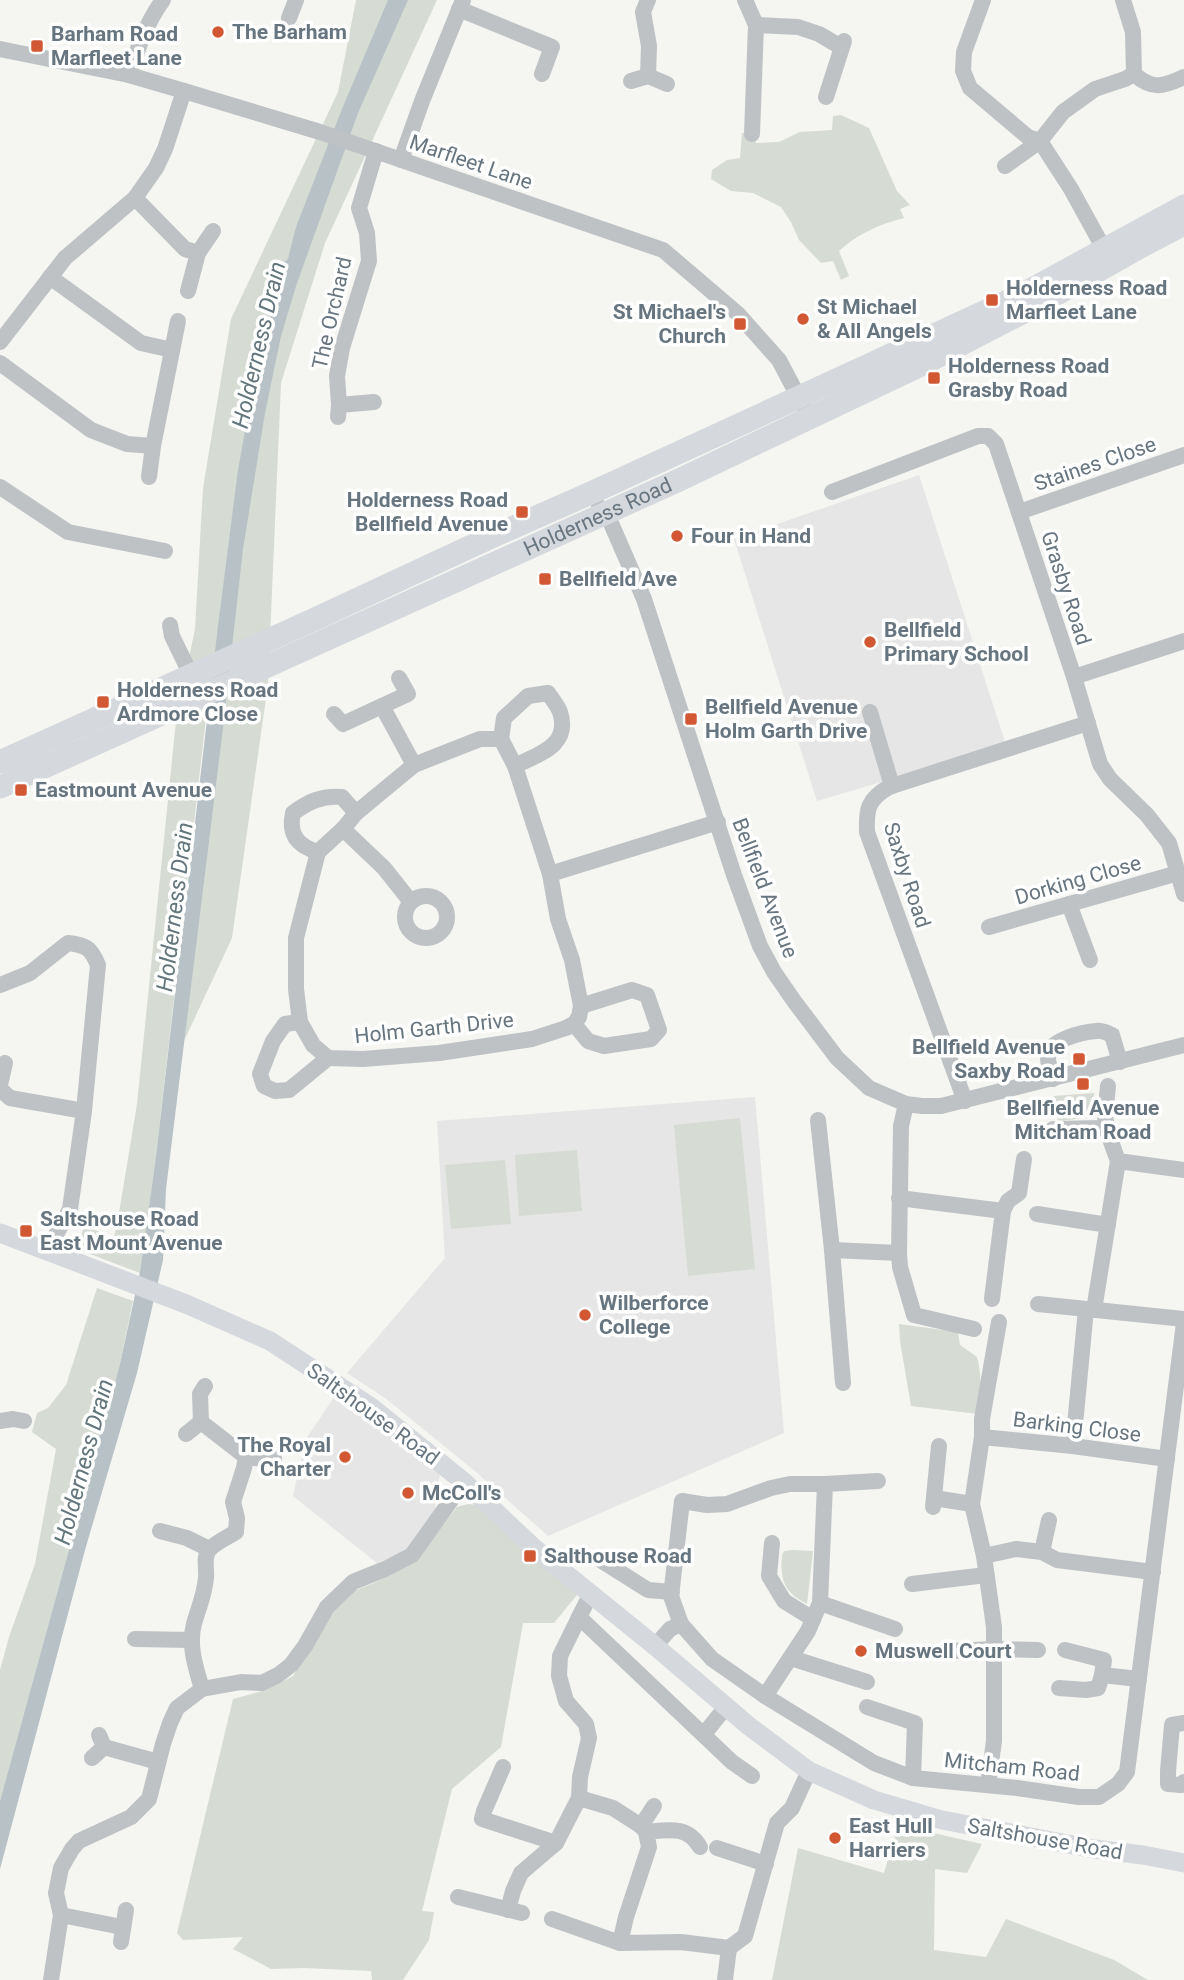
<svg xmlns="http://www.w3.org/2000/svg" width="1184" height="1980" font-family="Roboto,sans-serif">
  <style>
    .built { fill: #e5e6e5 }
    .green { fill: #d6dbd3 }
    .water { fill: #b7c1c6 }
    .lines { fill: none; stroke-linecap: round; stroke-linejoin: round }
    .minor { stroke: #bec2c5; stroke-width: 16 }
    .major { stroke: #d5d8dc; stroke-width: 19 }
    .highway { stroke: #d5d8dc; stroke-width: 23 }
    .poi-dot { fill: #d25834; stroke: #fff; stroke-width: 2.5 }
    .labels { text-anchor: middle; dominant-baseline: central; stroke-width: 7; stroke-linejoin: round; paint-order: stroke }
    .poi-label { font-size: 21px; font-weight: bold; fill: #677580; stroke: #fff; text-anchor: start }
    .street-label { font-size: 21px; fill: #677580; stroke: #fff }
    .water-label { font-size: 23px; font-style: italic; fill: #63767d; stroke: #fff }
  </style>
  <rect width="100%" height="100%" fill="#f5f5f1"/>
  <g class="built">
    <path d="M919,475L1006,745L817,801L734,539Z"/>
    <path d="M755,1097L784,1433L548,1536L476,1472L385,1398L347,1373L445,1258L437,1121Z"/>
    <path d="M337,1393L440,1473L435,1509L406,1551L377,1563L293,1496L306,1439Z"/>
  </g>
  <g class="green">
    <path d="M356,0H437L325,243L281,383L268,684L232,938L184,1041L225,701L207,709L156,1156L140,1273L77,1249L84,1226L106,1234V1240L113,1241L117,1225L137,1104L176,721L195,629L203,488L231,319L338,92Z"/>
    <path d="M841,115L869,128L897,191L910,205L900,209L904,218C880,224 857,234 839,251L849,276L841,280L833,261L821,263L799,240L791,222L781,207L753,193L731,191L711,179L712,170L727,160L740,158L742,133L754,132L756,143L779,142L800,132L832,130L833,116Z"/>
    <path d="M1094,1093L1096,1117L1058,1121L1054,1096Z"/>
    <path d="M740,1118L755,1269L688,1276L674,1125Z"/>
    <path d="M577,1150L582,1211L519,1216L515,1155Z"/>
    <path d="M505,1160L511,1224L451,1229L445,1165Z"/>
    <path d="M97,1288L133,1301L120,1364L104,1424L96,1445L87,1491L84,1495L0,1801V1670L9,1637L35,1564L56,1449L32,1432L37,1413L48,1408L66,1385Z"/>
    <path d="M899,1324L958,1332L960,1345L977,1357C982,1377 981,1393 978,1414L911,1406L900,1341Z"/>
    <path d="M468,1504L478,1505L577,1595L554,1623H523L501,1747L452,1789L422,1911L434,1912L429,1940L403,1980H372L371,1971L304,1968L271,1969L233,1949L243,1937L183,1940L177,1933L233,1699L266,1690L293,1676L329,1617L349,1593L376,1582L414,1562L457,1507Z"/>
    <path d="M792,1550L813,1551L807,1604C784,1592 780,1581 782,1555L784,1551Z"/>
    <path d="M898,1825L982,1844L967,1873L935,1869L934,1950L986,1957L1006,1919L1114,1960L1148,1980H772L798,1848L884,1873Z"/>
  </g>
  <path class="water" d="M388,0H408L358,113L296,286L281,336L265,413L243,549L222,736L166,1189L163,1260L137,1373L85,1550L0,1869V1801L84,1495L87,1491L96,1445L104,1424L120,1364L140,1272L156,1156L218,626L238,470L257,365L279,288L278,271L282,264L288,259L296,227L342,109Z"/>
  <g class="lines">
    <g class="minor">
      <path d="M745,0L756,25L752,134"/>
      <path d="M983,0L964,52L963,71L970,88L1028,137L1040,141L1071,189L1104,249"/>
      <path d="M459,9L552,47L542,74"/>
      <path d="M289,18L296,0"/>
      <path d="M756,25L798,27L819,34L841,47"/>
      <path d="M0,49L129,75L184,91L320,132L663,250L738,314L779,360L809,417"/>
      <path d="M1134,74C1152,90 1163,87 1184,77"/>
      <path d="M129,75C138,48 146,23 163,0"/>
      <path d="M648,76L649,46L643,12L648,0"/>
      <path d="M631,81L648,76L667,84"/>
      <path d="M826,97L844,41"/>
      <path d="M401,160L422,101L463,0"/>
      <path d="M1005,166L1040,141L1063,112L1095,89L1125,79L1134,74L1133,32L1123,0"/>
      <path d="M135,198L185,249L198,253"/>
      <path d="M50,277L141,343L172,350"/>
      <path d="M188,291L198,253L213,231"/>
      <path d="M0,342L65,258L135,198L156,168L165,149L184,91"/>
      <path d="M0,363L91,430L127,444L153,446"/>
      <path d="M339,405L337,376L342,348L369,261L367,233L359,208L376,151"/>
      <path d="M338,417L339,405L374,402"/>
      <path d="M149,477L153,446L178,321"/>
      <path d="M0,487L68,532L165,551"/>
      <path d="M832,492L978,436H988L996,444L1074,677L1100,764L1110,779L1147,815L1169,843L1184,894"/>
      <path d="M599,507L610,521L644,599L734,875L760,946L774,972L794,1001L837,1058L869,1088L906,1104L922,1106H941L1184,1045"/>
      <path d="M1019,512L1184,455"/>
      <path d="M170,625L172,636L191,675"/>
      <path d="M1074,677L1184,641"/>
      <path d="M382,706L414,765"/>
      <path d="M870,712L892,786"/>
      <path d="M334,714L343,724L408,694L399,678"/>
      <path d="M480,739H501L515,766L550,874L558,919L572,960L581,1006L579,1017L574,1024L566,1028L532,1039L439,1053L363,1059L328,1058L313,1045L300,1022L296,989V938L318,852L343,829L356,813L414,765Z"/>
      <path d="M501,739L504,718L528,696L548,693C552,699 558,706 560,712C571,746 538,754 515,766"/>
      <path d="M343,829L384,868L411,902"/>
      <path d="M318,852C298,846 288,835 293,813C308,802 322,795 342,797L356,813"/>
      <path d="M550,874L718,822"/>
      <circle cx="426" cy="917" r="21"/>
      <path d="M1069,904L1090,960"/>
      <path d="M989,927L1178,873"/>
      <path d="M0,985L30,973L68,943C86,945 91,948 98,965L84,1111L70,1209L47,1251"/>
      <path d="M300,1022L285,1024L273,1041L260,1074L264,1086L275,1091L289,1090L328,1058"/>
      <path d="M574,1024L588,1041L604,1046L651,1039L659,1030L647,995L632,990L581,1006"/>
      <path d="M1053,1079C1052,1072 1047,1063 1048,1056C1048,1040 1083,1032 1096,1031C1102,1030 1107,1033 1112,1035L1120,1062"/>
      <path d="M0,1085L5,1063"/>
      <path d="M1108,1086L1105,1117L1110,1139L1118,1161L1184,1170"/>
      <path d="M0,1089L10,1098L84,1111"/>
      <path d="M965,1101L867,832C866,809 868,799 889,787L1088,723"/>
      <path d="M818,1120L832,1250L843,1383"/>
      <path d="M1053,1129L1107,1128"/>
      <path d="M899,1198L1003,1211L992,1299"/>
      <path d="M1003,1211L1008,1201L1019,1193L1024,1159"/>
      <path d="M1037,1214L1108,1225"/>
      <path d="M832,1250L899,1253L900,1267L914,1315L974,1329"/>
      <path d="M899,1253L901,1126L906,1104"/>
      <path d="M1038,1304L1184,1319"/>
      <path d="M1094,1310L1118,1161"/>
      <path d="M0,1421L13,1419L24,1421"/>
      <path d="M186,1434L201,1422"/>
      <path d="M982,1437L1073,1446L1167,1459"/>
      <path d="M1073,1446L1086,1309"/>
      <path d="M246,1457L263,1459L274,1458"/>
      <path d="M934,1498L972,1504"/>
      <path d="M933,1507L939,1446"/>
      <path d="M160,1531L187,1538L209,1549"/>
      <path d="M772,1543L769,1576L784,1601L813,1619"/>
      <path d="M1042,1552L1049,1520"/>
      <path d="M984,1556L1016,1549L1042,1552L1057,1560L1153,1572"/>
      <path d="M602,1561L648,1590L672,1592"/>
      <path d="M912,1584L986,1575"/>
      <path d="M820,1603L895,1629"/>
      <path d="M579,1617L732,1762L752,1776"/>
      <path d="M681,1624L671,1596L682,1501L707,1505L727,1504L771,1488L790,1484H825"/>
      <path d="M135,1639L192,1640"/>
      <path d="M655,1646L670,1629L681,1624L712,1659L765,1696L874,1763L913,1778L1017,1788L1079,1797H1099L1118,1784L1127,1772L1184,1323"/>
      <path d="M1065,1650L1104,1660L1102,1675L1139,1679"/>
      <path d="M952,1651L994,1649L1038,1650"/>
      <path d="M791,1658L867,1682"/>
      <path d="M1059,1688L1086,1690L1098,1688L1102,1675"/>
      <path d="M202,1689C196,1668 188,1646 194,1624C198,1609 205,1594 206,1577C207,1568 203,1558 209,1550C214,1543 228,1537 236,1532L237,1518L233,1502L244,1468L246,1457L201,1422L200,1394L205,1386"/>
      <path d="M765,1696L808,1631L820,1603L825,1484L878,1481"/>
      <path d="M867,1707L915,1723L913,1778"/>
      <path d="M1184,1723L1172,1725L1168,1771V1784L1181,1785L1184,1782"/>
      <path d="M704,1734L726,1707"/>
      <path d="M104,1747L158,1762"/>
      <path d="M92,1758L104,1747L99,1735"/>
      <path d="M503,1767L484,1811L482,1819L556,1843"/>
      <path d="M988,1785L994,1741V1627L984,1556L972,1504L982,1437V1419L999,1322"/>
      <path d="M579,1798L613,1808L641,1826L646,1832L649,1847L626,1917L620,1943"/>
      <path d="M641,1826L654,1806"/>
      <path d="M646,1832C668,1830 687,1825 700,1847"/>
      <path d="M717,1848L766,1864"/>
      <path d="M458,1897L522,1913"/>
      <path d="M508,1910L513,1891L521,1873L556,1843L579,1798L580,1777L589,1738L586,1724L566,1701L559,1676L560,1656L591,1593"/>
      <path d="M61,1915L122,1927"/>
      <path d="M552,1919L620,1943L681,1942L729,1948L745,1936L777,1823L792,1808L809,1771"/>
      <path d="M121,1942L126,1910"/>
      <path d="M51,1980L61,1915L56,1893L61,1868L72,1849L79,1841L131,1817L149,1799L163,1744L170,1723L177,1708L202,1689L241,1682L262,1683L278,1675L291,1665L305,1646L327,1607L353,1582L385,1569L412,1555L464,1482"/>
      <path d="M725,1980L729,1948"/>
    </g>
    <path class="major" d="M0,1233L186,1304L270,1341L371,1407L464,1482L534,1548L655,1646L750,1727L809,1771L874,1800L942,1820L1094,1849L1143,1855L1184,1863"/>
    <g class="highway">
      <path d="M0,762L315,619L489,538L593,492L1021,295L1184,206"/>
      <path id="s1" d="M0,787L677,481L925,363L1041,303L1142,246L1184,224"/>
    </g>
  </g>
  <g class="poi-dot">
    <circle cx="218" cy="32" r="7"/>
    <rect x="30" y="39" width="14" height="14" rx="3.5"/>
    <rect x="985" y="293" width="14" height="14" rx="3.5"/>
    <circle cx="803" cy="319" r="7"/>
    <rect x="733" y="317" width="14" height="14" rx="3.5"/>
    <rect x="927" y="371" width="14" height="14" rx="3.5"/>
    <rect x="515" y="505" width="14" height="14" rx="3.5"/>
    <circle cx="677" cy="536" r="7"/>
    <rect x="538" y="572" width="14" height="14" rx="3.5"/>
    <circle cx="870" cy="642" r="7"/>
    <rect x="96" y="695" width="14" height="14" rx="3.5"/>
    <rect x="684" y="712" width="14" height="14" rx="3.5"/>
    <rect x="14" y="783" width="14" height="14" rx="3.5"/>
    <rect x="1072" y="1052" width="14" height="14" rx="3.5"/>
    <rect x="1076" y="1077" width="14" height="14" rx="3.5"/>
    <rect x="19" y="1224" width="14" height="14" rx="3.5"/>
    <circle cx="585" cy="1315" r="7"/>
    <circle cx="345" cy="1457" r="7"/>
    <circle cx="408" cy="1493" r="7"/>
    <rect x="523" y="1549" width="14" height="14" rx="3.5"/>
    <circle cx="861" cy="1651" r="7"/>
    <circle cx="835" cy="1838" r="7"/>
  </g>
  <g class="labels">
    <g class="poi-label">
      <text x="232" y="32">The Barham</text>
      <text x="51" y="34">Barham Road<tspan x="51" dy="24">Marfleet Lane</tspan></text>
      <text x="1006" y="288">Holderness Road<tspan x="1006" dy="24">Marfleet Lane</tspan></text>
      <text x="817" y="307">St Michael<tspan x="817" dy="24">&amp; All Angels</tspan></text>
      <text x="726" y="312" text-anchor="end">St Michael's<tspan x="726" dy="24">Church</tspan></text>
      <text x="948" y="366">Holderness Road<tspan x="948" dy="24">Grasby Road</tspan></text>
      <text x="508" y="500" text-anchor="end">Holderness Road<tspan x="508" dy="24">Bellfield Avenue</tspan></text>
      <text x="691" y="536">Four in Hand</text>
      <text x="559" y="579">Bellfield Ave</text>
      <text x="884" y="630">Bellfield<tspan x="884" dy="24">Primary School</tspan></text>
      <text x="117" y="690">Holderness Road<tspan x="117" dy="24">Ardmore Close</tspan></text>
      <text x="705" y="707">Bellfield Avenue<tspan x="705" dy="24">Holm Garth Drive</tspan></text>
      <text x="35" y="790">Eastmount Avenue</text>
      <text x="1065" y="1047" text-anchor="end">Bellfield Avenue<tspan x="1065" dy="24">Saxby Road</tspan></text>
      <text x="1083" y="1108" text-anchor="middle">Bellfield Avenue<tspan x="1083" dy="24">Mitcham Road</tspan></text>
      <text x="40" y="1219">Saltshouse Road<tspan x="40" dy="24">East Mount Avenue</tspan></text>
      <text x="599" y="1303">Wilberforce<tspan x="599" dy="24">College</tspan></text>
      <text x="331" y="1445" text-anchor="end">The Royal<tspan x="331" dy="24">Charter</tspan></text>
      <text x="422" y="1493">McColl's</text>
      <text x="544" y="1556">Salthouse Road</text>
      <text x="875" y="1651">Muswell Court</text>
      <text x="849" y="1826">East Hull<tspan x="849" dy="24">Harriers</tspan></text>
    </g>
    <g class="street-label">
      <text transform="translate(471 162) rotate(19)">Marfleet Lane</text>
      <text transform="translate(332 313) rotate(-77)">The Orchard</text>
      <text transform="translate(1095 464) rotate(-19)">Staines Close</text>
      <text stroke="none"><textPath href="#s1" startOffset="656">Holderness Road</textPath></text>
      <text transform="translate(1066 588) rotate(72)">Grasby Road</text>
      <text transform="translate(907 875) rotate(72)">Saxby Road</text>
      <text transform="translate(1078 880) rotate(-16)">Dorking Close</text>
      <text transform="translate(765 888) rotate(69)">Bellfield Avenue</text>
      <text transform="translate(434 1028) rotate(-6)">Holm Garth Drive</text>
      <text transform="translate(373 1414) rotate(36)">Saltshouse Road</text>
      <text transform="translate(1077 1427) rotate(7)">Barking Close</text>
      <text transform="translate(1012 1767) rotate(6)">Mitcham Road</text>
      <text transform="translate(1045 1839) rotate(10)">Saltshouse Road</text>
    </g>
    <g class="water-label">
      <text transform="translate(259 345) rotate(-77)">Holderness Drain</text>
      <text transform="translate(175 907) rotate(-83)">Holderness Drain</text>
      <text transform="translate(84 1462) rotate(-75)">Holderness Drain</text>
    </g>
  </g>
</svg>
